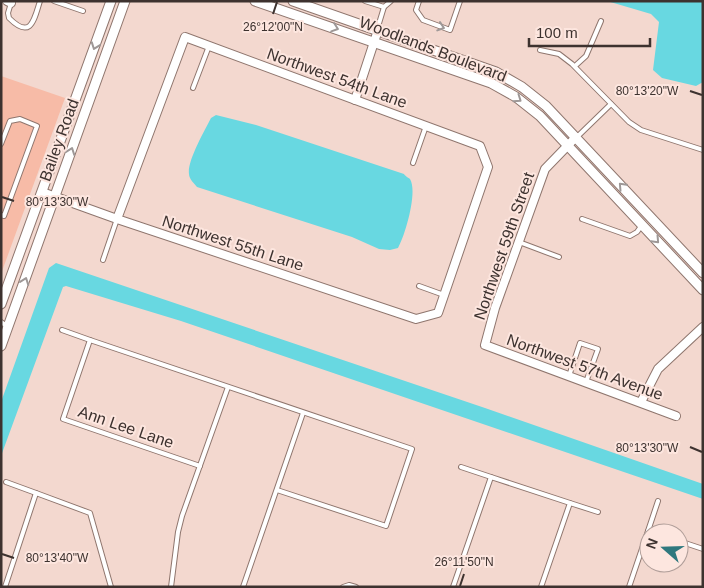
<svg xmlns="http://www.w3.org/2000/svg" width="704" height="588" font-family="Helvetica,sans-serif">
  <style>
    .green { fill: #f7bba7 }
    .water { fill: #68d8e1 }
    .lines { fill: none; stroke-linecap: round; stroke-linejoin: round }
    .service-casing { stroke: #8f766e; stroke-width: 6 }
    .minor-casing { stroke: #8f766e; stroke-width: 10 }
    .tertiary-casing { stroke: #8f766e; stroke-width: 11 }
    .service { stroke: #fff; stroke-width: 4 }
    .minor { stroke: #fff; stroke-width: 8 }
    .tertiary { stroke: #fff; stroke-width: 9 }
    .oneway { stroke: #9e9897 }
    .ticks { fill: none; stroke: #3d322f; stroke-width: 2 }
    .labels { text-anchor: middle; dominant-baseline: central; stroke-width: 4; stroke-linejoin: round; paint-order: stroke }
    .street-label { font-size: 16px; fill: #3d322f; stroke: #fde6df }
    .ticks-label { font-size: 12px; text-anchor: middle; fill: #3d322f; stroke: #fde6df; stroke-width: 4; stroke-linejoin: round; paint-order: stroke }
  </style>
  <rect width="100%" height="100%" fill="#f3d8cf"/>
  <path class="green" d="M1,76L65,98L1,274Z"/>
  <g class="water">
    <path d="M607,1H703V82L696,86L662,78L653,70L659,22L651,14Z"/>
    <path d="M216,115L256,125L404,174C404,175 410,179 410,179C418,192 405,236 398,248L390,250L379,249L352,237L197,187C194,183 189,179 189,174C187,161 205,130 211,118Z"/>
    <path d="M56,263L485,408L703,484V499L181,321L66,286L63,287L1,456V402L49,268Z"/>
  </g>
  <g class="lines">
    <defs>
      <g id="service">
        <path d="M54,1L83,11"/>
        <path d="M365,1L384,7"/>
        <path d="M419,1L416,10L423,20L450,30L460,1"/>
        <path d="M11,3L8,13L9,18C31,40 34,20 40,1"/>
        <path d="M377,30L384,7L391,1"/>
        <path d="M540,50L559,54L572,64L629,122L641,130L703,150"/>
        <path d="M575,66L586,56L601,21"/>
        <path d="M193,88L209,46"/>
        <path d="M577,137L611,104"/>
        <path d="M1,144L10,121L20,119L37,126L4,216L1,215"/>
        <path d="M413,163L426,126"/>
        <path d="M582,219L630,236L637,232L642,225"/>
        <path d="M519,242L559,257"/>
        <path d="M103,260L117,219"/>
        <path d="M419,286L444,295"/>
        <path d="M1,322L8,327"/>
        <path d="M62,330L90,340"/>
        <path d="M569,376L580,343L598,349L586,382"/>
        <path d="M200,466L63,419L90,340L412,449L386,526L277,490"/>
        <path d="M461,467L491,477"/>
        <path d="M6,482L36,493"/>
        <path d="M570,503L598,512"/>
        <path d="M648,531L658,501"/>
        <path d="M679,541L703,549"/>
        <path d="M5,587L36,493L90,513L111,587"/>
        <path d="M171,587L178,532L182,516L228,387"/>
        <path d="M243,587L303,413"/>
        <path d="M343,587L349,585L356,587"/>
        <path d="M453,587L491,477L570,503L541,587"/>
        <path d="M629,587L648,531L655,533"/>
      </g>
      <g id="minor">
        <path d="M7,1L11,3"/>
        <path d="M355,100L378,30"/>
        <path d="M576,137L545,169L495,308L485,345L676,416"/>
        <path d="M42,192L117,219L416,319L438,313L488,167L480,146L185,37L117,219"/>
        <path d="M641,402L658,369L703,327"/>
      </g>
      <g id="tertiary">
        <path d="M255,1L491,83L516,97L540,116L703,290"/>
        <path d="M293,1L496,72L522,87L546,106L703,273"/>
        <path d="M1,304L111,1"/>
        <path d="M1,346L125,1"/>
      </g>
    </defs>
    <use href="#service" class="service-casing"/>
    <use href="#minor" class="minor-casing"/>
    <use href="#tertiary" class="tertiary-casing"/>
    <use href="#service" class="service"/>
    <use href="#minor" class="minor"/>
    <use href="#tertiary" class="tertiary"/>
  </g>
  <defs><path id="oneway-chevron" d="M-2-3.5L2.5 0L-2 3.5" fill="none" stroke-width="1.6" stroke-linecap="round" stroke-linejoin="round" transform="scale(1.25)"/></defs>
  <g class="oneway">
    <use href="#oneway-chevron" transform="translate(441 27) rotate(18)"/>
    <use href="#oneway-chevron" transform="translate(335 28) rotate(19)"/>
    <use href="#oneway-chevron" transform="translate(95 46) rotate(110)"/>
    <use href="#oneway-chevron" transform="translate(518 99) rotate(35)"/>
    <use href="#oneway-chevron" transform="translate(71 151) rotate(-70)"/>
    <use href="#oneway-chevron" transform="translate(622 186) rotate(-133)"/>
    <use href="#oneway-chevron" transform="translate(656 240) rotate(47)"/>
    <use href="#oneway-chevron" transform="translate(25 281) rotate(-70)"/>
  </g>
  <path class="ticks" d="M273,14L277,2M690,91L702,95M2,197L14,201M690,447L702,452M2,554L14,558M460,586L464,574"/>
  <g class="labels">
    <g class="street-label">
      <text transform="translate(433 49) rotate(21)">Woodlands Boulevard</text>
      <text transform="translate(337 78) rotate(20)">Northwest 54th Lane</text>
      <text transform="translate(59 140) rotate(-70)">Bailey Road</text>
      <text transform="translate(233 243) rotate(18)">Northwest 55th Lane</text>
      <text transform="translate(504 246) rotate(-71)">Northwest 59th Street</text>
      <text transform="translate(585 367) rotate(20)">Northwest 57th Avenue</text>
      <text transform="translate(126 427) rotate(19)">Ann Lee Lane</text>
    </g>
  </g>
  <g class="ticks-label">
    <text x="273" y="31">26°12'00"N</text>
    <text x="647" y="95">80°13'20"W</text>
    <text x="57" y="206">80°13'30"W</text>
    <text x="647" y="452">80°13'30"W</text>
    <text x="57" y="562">80°13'40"W</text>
    <text x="464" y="566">26°11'50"N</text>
  </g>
  <rect width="704" height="588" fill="none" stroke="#3d322f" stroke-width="5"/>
  <g transform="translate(664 548) rotate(290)"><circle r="24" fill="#fde6df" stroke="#b09e99"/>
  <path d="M0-4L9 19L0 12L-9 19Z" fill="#2f787e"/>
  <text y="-8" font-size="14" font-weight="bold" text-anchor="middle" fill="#3d322f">N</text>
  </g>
  <path d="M529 38v8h121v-8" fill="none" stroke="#3d322f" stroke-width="2.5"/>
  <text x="536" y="38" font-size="15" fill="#3d322f" stroke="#fde6df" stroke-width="4" paint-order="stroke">100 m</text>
</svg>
